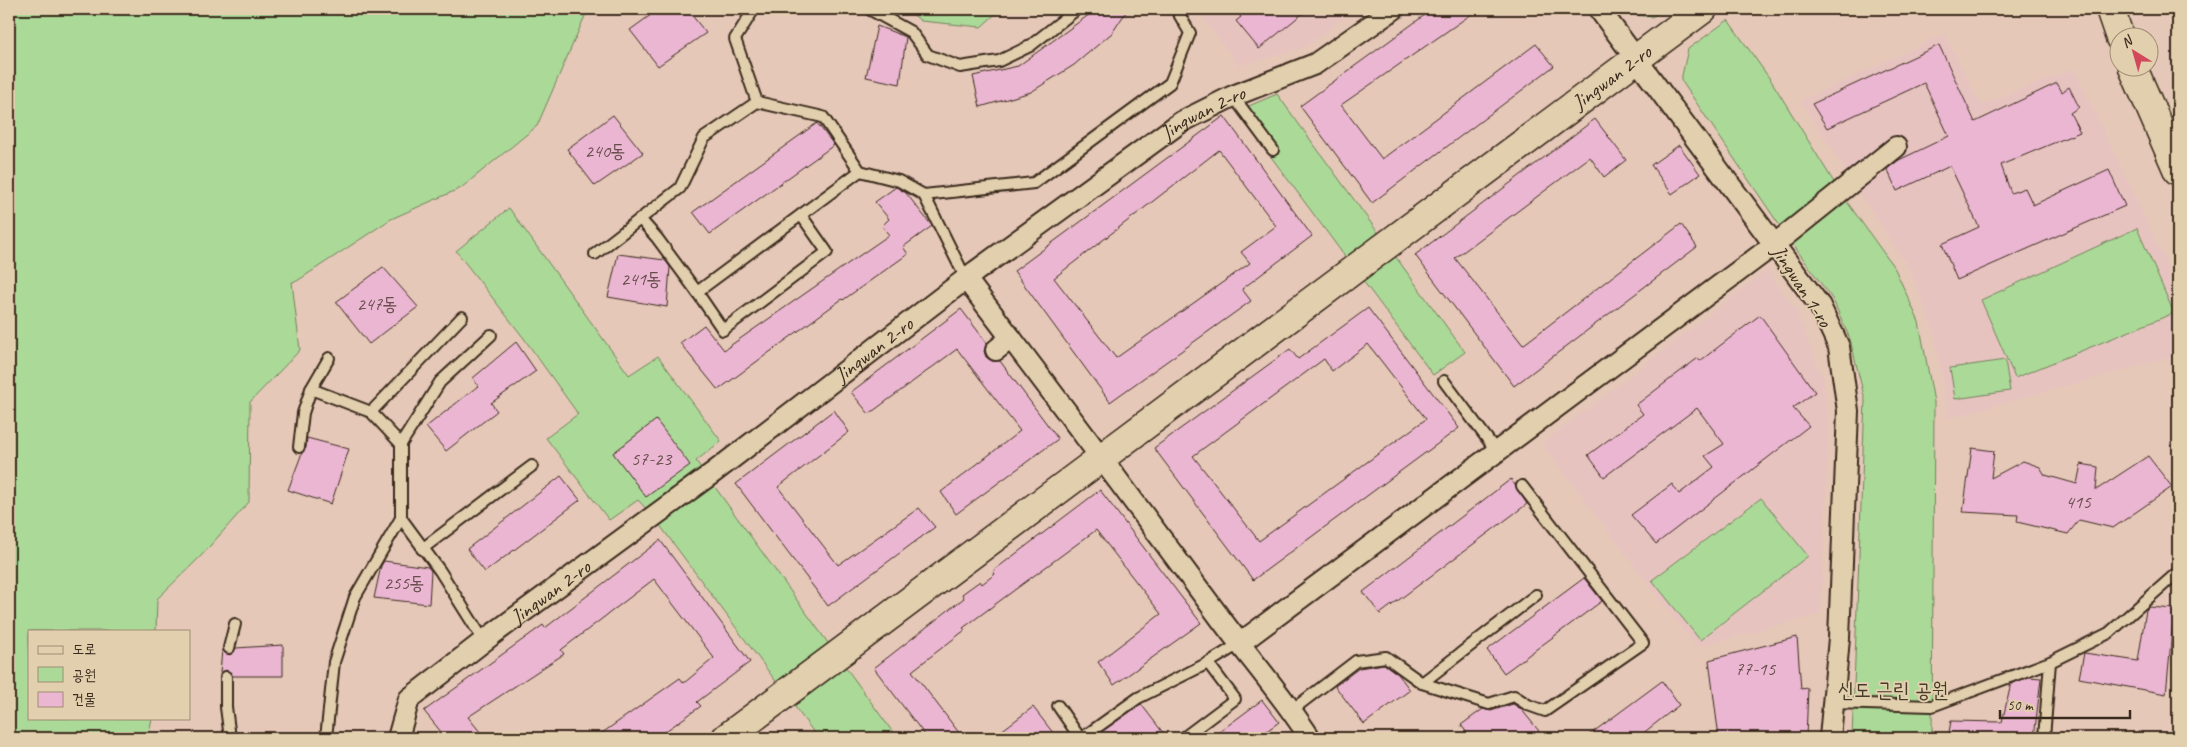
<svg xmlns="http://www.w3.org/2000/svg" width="2187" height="747" font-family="Caveat,'Poor Story',sans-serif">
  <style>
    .built { fill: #e7c3c0 }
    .green { fill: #abd998; stroke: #73825b }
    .building { fill: #ebb6d2; stroke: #3b2a1e; fill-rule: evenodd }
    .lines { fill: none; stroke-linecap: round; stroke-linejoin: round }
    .lane-casing { stroke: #3b2a1e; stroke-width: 14 }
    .street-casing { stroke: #3b2a1e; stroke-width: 24 }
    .secondary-casing { stroke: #3b2a1e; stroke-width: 31 }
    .lane { stroke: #e2cfad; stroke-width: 10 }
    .street { stroke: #e2cfad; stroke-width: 20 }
    .secondary { stroke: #e2cfad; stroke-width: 28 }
    .labels { text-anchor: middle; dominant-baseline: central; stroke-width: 4; stroke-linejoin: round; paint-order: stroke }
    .number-label { font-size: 19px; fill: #674d4b }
    .street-label { font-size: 21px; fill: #3b2a1e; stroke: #e2cfad }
    .park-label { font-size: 21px; fill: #463c2a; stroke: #e2cfad }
  </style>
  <rect width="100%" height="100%" fill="#e5c8b8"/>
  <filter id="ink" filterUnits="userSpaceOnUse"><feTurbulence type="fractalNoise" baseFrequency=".02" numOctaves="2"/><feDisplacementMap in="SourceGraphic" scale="10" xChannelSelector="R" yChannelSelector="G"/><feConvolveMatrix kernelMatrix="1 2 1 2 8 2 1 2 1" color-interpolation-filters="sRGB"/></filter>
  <g filter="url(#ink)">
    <g class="built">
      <path d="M1197,9H1355L1305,47L1239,66Z"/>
      <path d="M1944,34L1981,105L2074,69L2178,288V355L1949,418L1934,332L1911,272L1801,101Z"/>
      <path d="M1767,270L1797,312L1823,380L1829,430L1820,614L1697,647L1542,444Z"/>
    </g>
    <g class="green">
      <path d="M9,9H588L537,126L461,188L391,219L297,281L292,282L300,350L250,402L249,502L201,556L157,599L156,631H29V718H152L148,738H9Z"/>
      <path d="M906,9H1001L981,27L921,21Z"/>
      <path d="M1625,9H1663L1652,17L1629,14Z"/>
      <path d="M1728,20L1772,82L1840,192L1895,269L1919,322L1934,402L1932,738H1852L1865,400L1850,339L1833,300L1786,235L1681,80L1688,49Z"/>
      <path d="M1277,94L1465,352L1433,375L1237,111Z"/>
      <path d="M509,208L629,375L658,356L721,441L696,461L897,738H818L653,516L638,500L609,520L546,438L578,414L523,337L456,251Z"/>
      <path d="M2137,228L2174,313L2015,378L1981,300Z"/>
      <path d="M2005,360L2010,391L1955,399L1950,368Z"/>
      <path d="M1761,498L1808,556L1700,640L1652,580Z"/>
    </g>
    <g class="building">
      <path d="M659,9H687L706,33L658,66L630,30Z"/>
      <path d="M1093,9H1128L1112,33L1074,65L1031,92L980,107L973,76L1018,66L1090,14Z"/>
      <path d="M1235,9H1308L1259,49L1236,21L1241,17Z"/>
      <path d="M1433,9H1479L1341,105L1382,159L1536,44L1554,66L1372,203L1300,106Z"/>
      <path d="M877,26L906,37L900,84L866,77Z"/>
      <path d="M1939,45L1975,122L2057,83L2062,92L2069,87L2079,107L2070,113L2080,132L2001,165L2011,193L2025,188L2033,205L2109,170L2125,206L1957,280L1942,244L1979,227L1950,166L1897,191L1887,169L1899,160L1949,136L1924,83L1827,128L1812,104Z"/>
      <path d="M613,115L643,153L595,186L567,149Z"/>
      <path d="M1224,116L1312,236L1242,289L1251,301L1110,402L1014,271ZM1219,150L1276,226L1241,252L1250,263L1116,358L1054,278Z"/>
      <path d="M1595,119L1626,160L1604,177L1590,157L1455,258L1523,345L1681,224L1697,247L1514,386L1415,255Z"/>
      <path d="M817,123L834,145L710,234L693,212Z"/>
      <path d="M1679,145L1700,174L1672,194L1651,165Z"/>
      <path d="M896,187L906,193L932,226L903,247L908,254L843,300L842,299L718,390L680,343L704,325L724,350L889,235L882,226L889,219L875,202Z"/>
      <path d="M618,254L665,260L670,267L667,307L608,297Z"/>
      <path d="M383,267L418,307L369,344L336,302Z"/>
      <path d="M1368,308L1459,428L1253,580L1154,448L1290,349L1298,359ZM1368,344L1426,419L1259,541L1193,456L1324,359L1332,371Z"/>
      <path d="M961,309L987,343L984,351L986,357L992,361H1000L1058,439L956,514L941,492L1020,431L957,349L869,414L851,392Z"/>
      <path d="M1760,315L1815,392L1793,408L1809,426L1656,544L1631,515L1672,484L1679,494L1714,467L1705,456L1724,444L1697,408L1604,477L1588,455L1643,414L1636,405L1698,358L1700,361Z"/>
      <path d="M516,342L536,371L491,403L497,411L446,451L426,427L478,386L473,378Z"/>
      <path d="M834,410L849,432L778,487L838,565L919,508L935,527L828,606L736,484Z"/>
      <path d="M656,420L690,465L646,497L613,453Z"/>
      <path d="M307,438L349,449L331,504L288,490L302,453L306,448Z"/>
      <path d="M1972,448L1994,451L1991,478L2023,461L2040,467L2045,475L2077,484L2081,464L2098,467L2096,490L2148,456L2172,487L2113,528L2079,520L2068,534L2017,522L2018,515L1963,512Z"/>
      <path d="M561,476L580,500L485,572L467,549Z"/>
      <path d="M1511,479L1527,504L1380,614L1363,592Z"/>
      <path d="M1100,490L1201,623L1114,685L1098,662L1161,614L1096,530L963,628L965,630L912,671L963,738H927L874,668L964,598L962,594L980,581L982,584L995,574L993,571Z"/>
      <path d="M660,540L750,662L697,702L701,706L656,738H595L680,678L684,683L714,658L654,579L561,650L564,654L468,717L485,738H446L424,711L543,625L545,628Z"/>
      <path d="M384,561L428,567L431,571L429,604L374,598L381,566Z"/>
      <path d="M1584,578L1602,601L1504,673L1487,650Z"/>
      <path d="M2149,607L2174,609L2166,694L2079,678L2084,653L2138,661L2146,610Z"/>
      <path d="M1797,637L1801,689L1808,688L1806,738H1719L1709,660Z"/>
      <path d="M283,645V676H233L226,670L220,673L222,649L225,653L230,655L236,648Z"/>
      <path d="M1384,664L1398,674L1410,690L1364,724L1335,686L1359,668Z"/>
      <path d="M2029,677L2041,678L2034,738H1948L1951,721L2002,722L2011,684Z"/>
      <path d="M1662,681L1679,705L1637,738H1585Z"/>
      <path d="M1262,700L1279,722L1257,738H1211Z"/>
      <path d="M1141,704L1167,738H1093Z"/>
      <path d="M1513,704L1521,709L1539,731L1530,738H1471L1461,725L1483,709L1491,711Z"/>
      <path d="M1033,707L1057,738H992Z"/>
    </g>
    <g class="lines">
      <defs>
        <g id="lane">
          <path d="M754,9L735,39L757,102"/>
          <path d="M869,9L911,32L928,55L960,67L999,61L1030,46L1077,9"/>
          <path d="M1233,96L1273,150"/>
          <path d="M924,195L966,279"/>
          <path d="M641,220L657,238L697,292L860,171"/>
          <path d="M595,254L680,188L704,138L757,102L823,117L860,171L899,181L924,195L1034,183L1170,83L1190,33L1176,9"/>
          <path d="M697,292L723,330L827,252L801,215"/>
          <path d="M1444,381L1497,452"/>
          <path d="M311,389L371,412L401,444"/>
          <path d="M371,412L462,317"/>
          <path d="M299,447L303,413L311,389L329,358"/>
          <path d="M401,518L440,571L484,641"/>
          <path d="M422,549L532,466"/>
          <path d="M229,648L235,624"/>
          <path d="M226,677V707L230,738"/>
          <path d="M1422,683L1536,595"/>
          <path d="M1833,703L1932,706L2050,662L2109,633L2178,572"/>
          <path d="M1058,706L1080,738"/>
          <path d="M1292,710L1356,661L1386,657L1422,683L1489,704L1514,696L1528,705L1545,711L1643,643L1522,486"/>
          <path d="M326,738L334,662L355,597L401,518V444L440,382L491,335"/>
          <path d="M1082,738L1138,698L1208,663L1239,644"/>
          <path d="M1183,738L1235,699L1208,663"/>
          <path d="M2044,738L2050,662"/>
        </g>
        <g id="street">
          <path d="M1599,9L1820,306L1839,347L1848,411L1839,638L1830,738"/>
          <path d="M966,279C1050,389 1133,500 1215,611C1246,654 1282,694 1310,738"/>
          <path d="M996,350L1011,338"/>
          <path d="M1239,644L1775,244L1896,147"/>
          <path id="s1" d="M398,738L409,699L493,634L714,472L976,271L1181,122L1233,96L1315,64L1394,9"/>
        </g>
        <g id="secondary">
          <path d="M2110,9L2120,38"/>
          <path d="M2133,68L2178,171"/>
          <path id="s2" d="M726,738L1703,9"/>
        </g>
      </defs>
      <use href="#lane" class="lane-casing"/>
      <use href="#street" class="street-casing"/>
      <use href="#secondary" class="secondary-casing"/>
      <use href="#lane" class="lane"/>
      <use href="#street" class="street"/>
      <use href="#secondary" class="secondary"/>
    </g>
  </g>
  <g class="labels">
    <g class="number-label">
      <text x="605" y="151">240동</text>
      <text x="641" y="279">241동</text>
      <text x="377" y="304">247동</text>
      <text x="651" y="459">57-23</text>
      <text x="2078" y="502">415</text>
      <text x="404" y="583">255동</text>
      <text x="1755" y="669">77-15</text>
    </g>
    <g class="street-label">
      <text stroke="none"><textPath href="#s2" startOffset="1105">Jingwan 2-ro</textPath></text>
      <text stroke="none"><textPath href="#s1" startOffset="1028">Jingwan 2-ro</textPath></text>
      <text transform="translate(1802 286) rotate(57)">Jingwan 1-ro</text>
      <text stroke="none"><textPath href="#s1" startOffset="622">Jingwan 2-ro</textPath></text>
      <text stroke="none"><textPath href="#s1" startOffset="218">Jingwan 2-ro</textPath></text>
    </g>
    <g class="park-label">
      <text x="1893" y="690">신도 근린 공원</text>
    </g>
  </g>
  <rect width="2187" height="747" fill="none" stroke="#e2cfad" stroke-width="30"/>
  <rect x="15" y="15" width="2157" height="717" fill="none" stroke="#3b2a1e" stroke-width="2" filter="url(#ink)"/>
  <rect x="28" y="630" width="162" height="90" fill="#e2cfad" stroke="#9f8d74"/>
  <rect x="38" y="646" width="25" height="8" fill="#e2cfad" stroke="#9f8d74"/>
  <text x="72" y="654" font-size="15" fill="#3b2a1e">도로</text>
  <rect x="38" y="667" width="25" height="15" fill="#abd998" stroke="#9f8d74"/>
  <text x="72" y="680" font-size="15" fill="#3b2a1e">공원</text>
  <rect x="38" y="692" width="25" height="15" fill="#ebb6d2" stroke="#9f8d74"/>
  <text x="72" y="704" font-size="15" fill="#3b2a1e">건물</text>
  <g transform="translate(2134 52) rotate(323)"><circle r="24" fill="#e2cfad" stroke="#9f8d74"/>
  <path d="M0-4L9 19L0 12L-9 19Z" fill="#d1495b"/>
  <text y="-8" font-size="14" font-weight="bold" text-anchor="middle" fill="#3b2a1e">N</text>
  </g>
  <path d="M2000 710v8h130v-8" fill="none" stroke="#3b2a1e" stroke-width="2.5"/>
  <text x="2007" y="710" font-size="15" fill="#3b2a1e" stroke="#e2cfad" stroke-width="4" paint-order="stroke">50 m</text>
</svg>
